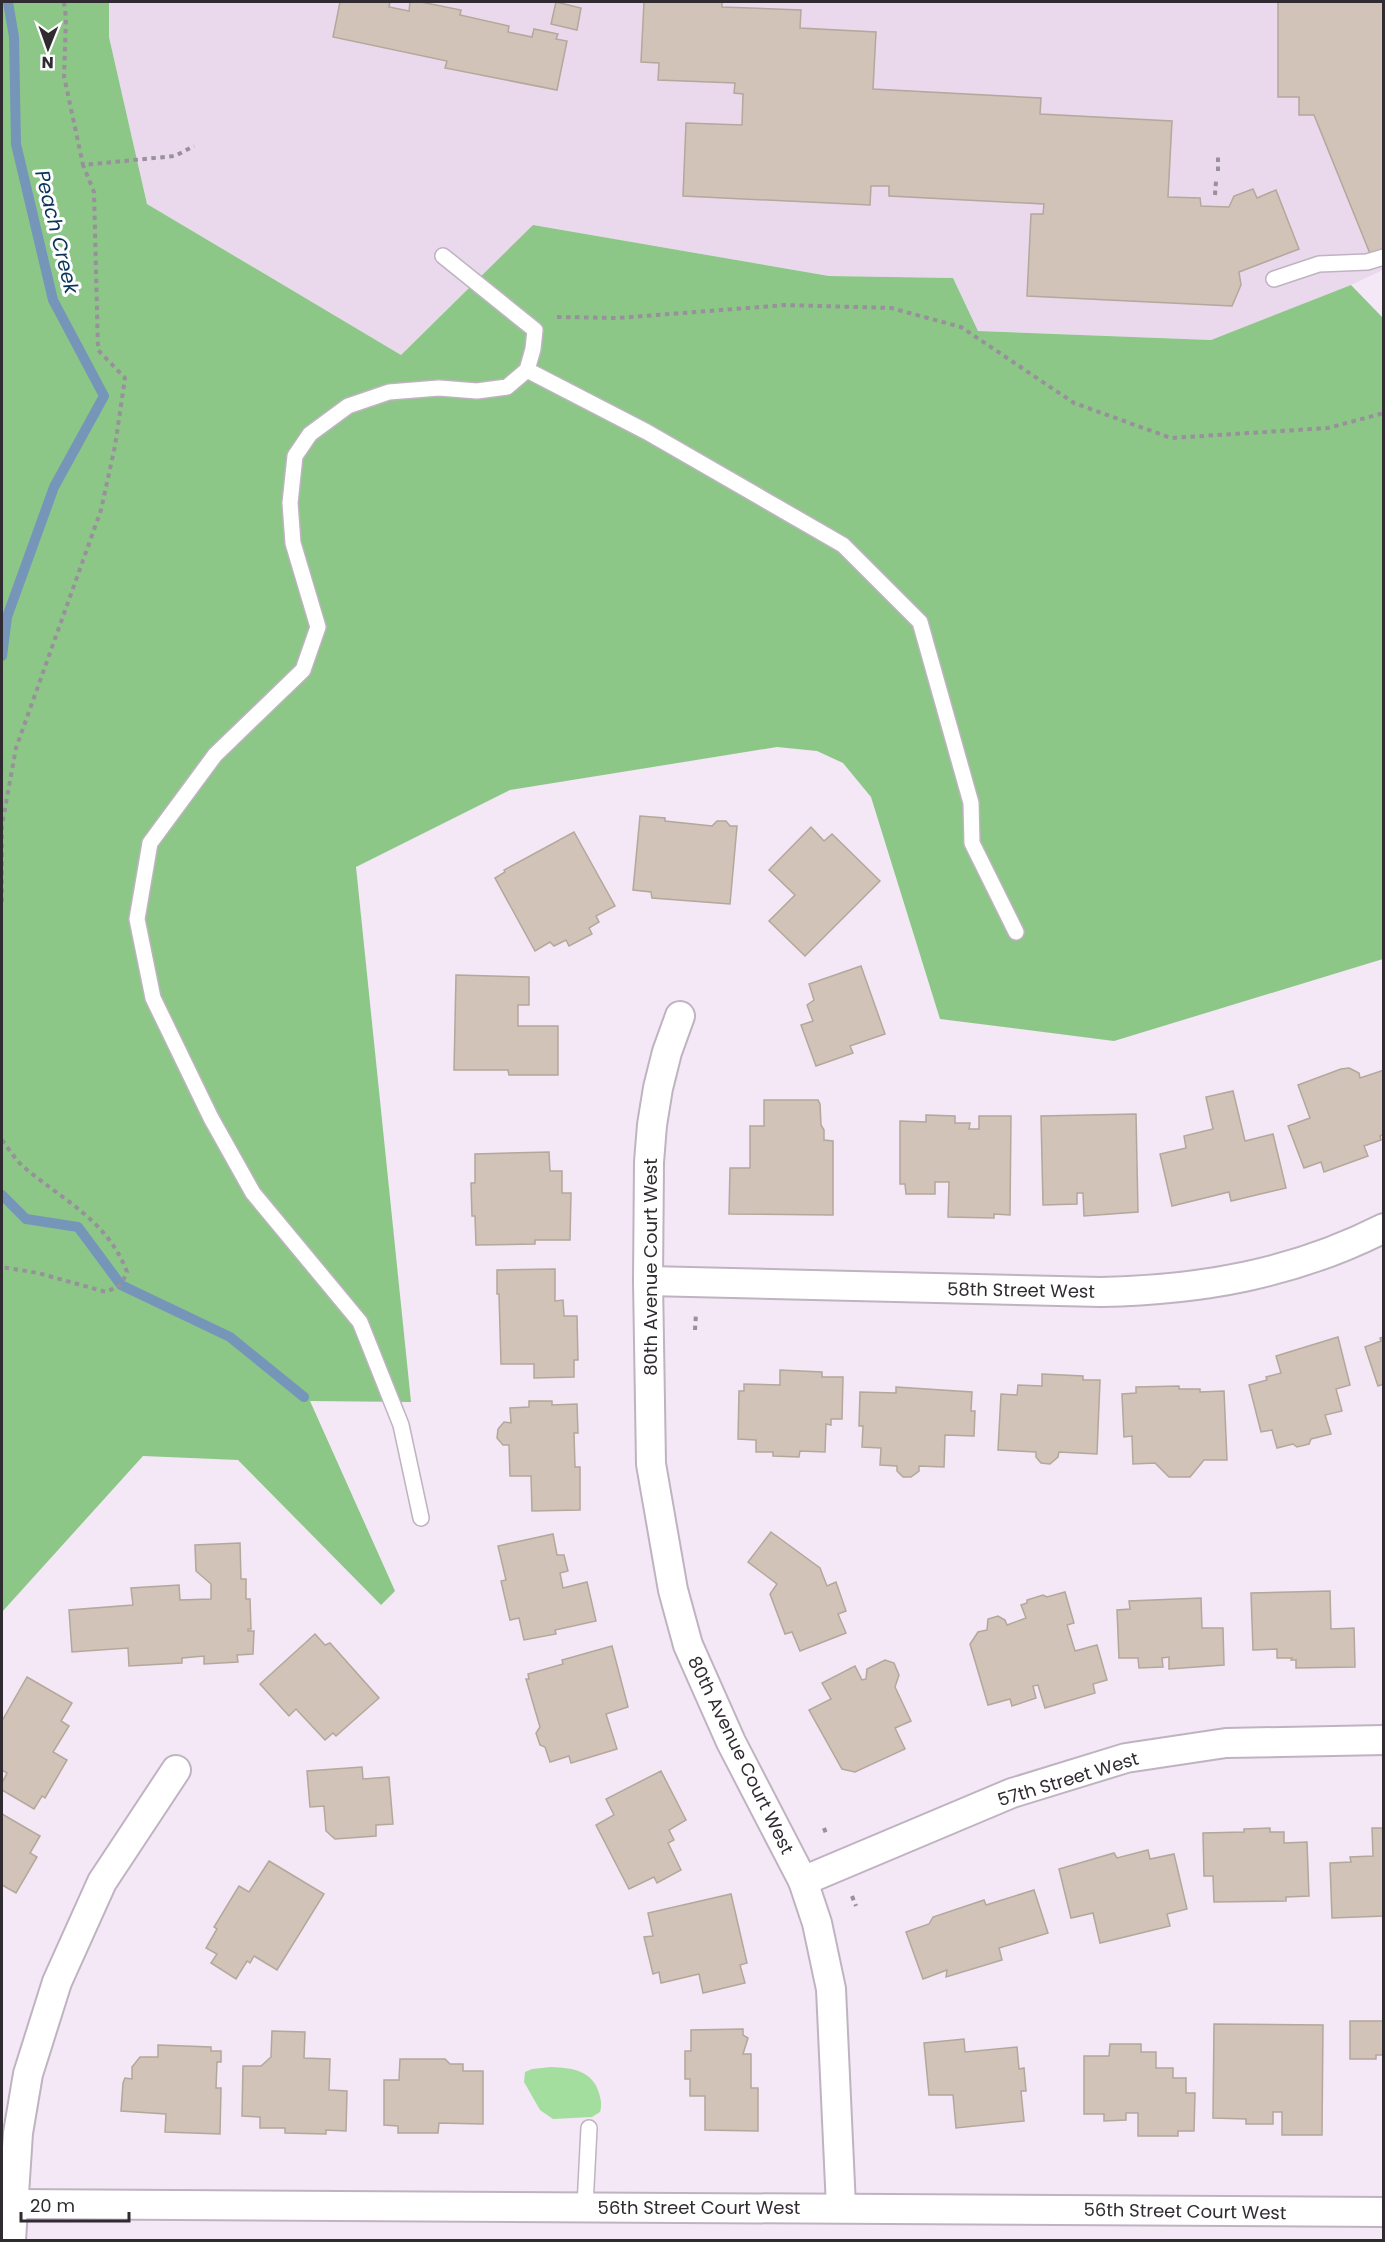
<svg xmlns="http://www.w3.org/2000/svg" width="1385" height="2242" font-family="Poppins,sans-serif">
  <style>
    .built { fill: #ead9ed }
    .green { fill: #a4de9f }
    .forest { fill: #8cc788 }
    .lines { fill: none; stroke-linecap: round; stroke-linejoin: round }
    .stream { stroke: #7696b9; stroke-width: 10 }
    .building { fill: #d1c3b7; stroke: #b4a79b; stroke-width: 1.5 }
    .service-casing { stroke: #bfb3c1; stroke-width: 18 }
    .minor-casing { stroke: #bfb3c1; stroke-width: 32 }
    .path { stroke: #98909a; stroke-width: 4; stroke-dasharray: 4.5 4.5; stroke-linecap: butt }
    .service { stroke: #fff; stroke-width: 15 }
    .minor { stroke: #fff; stroke-width: 28 }
    .labels { text-anchor: middle; dominant-baseline: central; stroke-width: 6; stroke-linejoin: round; paint-order: stroke }
    .street-label { font-size: 18px; fill: #2f2b30; stroke: #fff }
    .water-label { font-size: 20px; font-style: italic; fill: #09345b; stroke: #fff }
  </style>
  <rect width="100%" height="100%" fill="#f4e7f6"/>
  <path class="built" d="M109,2H1383V270L1351,285L1211,340L978,331L953,278L829,276L533,225L401,355L147,204L109,37Z"/>
  <path class="green" d="M551,2067C572,2068 592,2070 599,2093C601,2100 602,2105 600,2112L592,2117L553,2119L540,2110L524,2082L525,2072L532,2069Z"/>
  <path class="forest" d="M2,2H109V37L147,204L401,355L533,225L829,276L953,278L978,331L1211,340L1351,285L1383,318V959L1114,1041L940,1019L871,797L843,763L817,751L777,747L510,790L356,867L411,1402L310,1401L395,1591L381,1605L238,1460L143,1456L2,1612Z"/>
  <g class="lines">
    <g class="stream">
      <path d="M2,656L7,617L54,487L104,396L53,300L16,144L14,37L8,2"/>
      <path d="M2,1195L26,1219L78,1227L121,1285L230,1337L304,1397"/>
    </g>
  </g>
  <g class="building">
    <path d="M340,2H390L389,7L409,11L410,2H421L461,10L460,15L509,26L508,32L532,37L534,29L558,34L556,39L567,41L557,90L445,68L447,61L333,37Z"/>
    <path d="M556,2L581,8L577,30L551,24Z"/>
    <path d="M644,2H722V7L801,10L800,28L876,32L873,89L1041,98L1040,114L1172,121L1168,197L1200,198L1201,206L1229,207L1234,196L1253,189L1257,198L1276,190L1299,249L1239,272L1241,285L1232,306L1027,296L1031,214H1043L1044,204L889,196V186H871L870,205L683,196L686,123L742,125L743,94L734,93L735,83L658,80L659,63L641,62Z"/>
    <path d="M1278,2H1384V251L1371,256L1314,115H1299V97H1278Z"/>
    <path d="M640,816L665,818V821L712,826L717,821H726L730,826H737L730,904L652,898L651,892L633,890Z"/>
    <path d="M811,827L824,841L832,834L880,881L805,956L769,921L795,895L769,870Z"/>
    <path d="M574,832L615,906L596,916L599,922L589,928L592,934L569,946L566,940L554,946L550,942L535,951L495,878L505,872L504,870Z"/>
    <path d="M861,966L885,1034L850,1046L853,1053L816,1066L801,1025L813,1021L807,1005L814,1000L809,984Z"/>
    <path d="M456,975L529,977V1005H518V1026H558V1075H509L508,1070H454Z"/>
    <path d="M1349,1068L1359,1073L1360,1078L1384,1070V1134L1380,1136L1381,1140L1364,1146L1368,1156L1324,1172L1321,1162L1304,1168L1288,1126L1310,1118L1298,1085L1341,1069Z"/>
    <path d="M1233,1091L1245,1141L1273,1134L1286,1188L1231,1201L1229,1192L1172,1206L1160,1154L1186,1148L1184,1136L1213,1129L1206,1097Z"/>
    <path d="M764,1100H818L820,1104L821,1125L824,1130V1140L833,1141V1215L729,1214L730,1168H750V1126H764Z"/>
    <path d="M1136,1114L1138,1212L1084,1216L1083,1193H1077V1204L1043,1205L1041,1116Z"/>
    <path d="M926,1115L955,1116V1123H970L969,1129H979V1116H1011L1010,1215L994,1214V1218L948,1217L949,1182H935V1194H906L905,1184H900V1121L926,1122Z"/>
    <path d="M549,1152L550,1171H562V1193H571L570,1240H535V1244L476,1245L475,1216H472L471,1183H475V1154Z"/>
    <path d="M555,1269V1301L563,1300L564,1316H577L578,1360H574V1377L534,1378V1364H501L499,1294H497V1270Z"/>
    <path d="M1338,1337L1350,1385L1336,1389L1342,1411L1325,1415L1331,1434L1311,1439L1309,1444L1297,1447L1293,1444L1277,1448L1272,1430L1261,1432L1249,1385L1267,1380L1266,1377L1281,1373L1276,1356Z"/>
    <path d="M1384,1337V1384L1378,1386L1365,1347L1381,1341L1380,1338Z"/>
    <path d="M780,1370L822,1372V1377H843L842,1419H831V1425L826,1424L825,1452L800,1451L799,1457L773,1456V1452H756V1440L738,1439L739,1391H744V1384L780,1385Z"/>
    <path d="M1042,1374L1083,1376V1380H1100L1097,1454L1059,1452L1058,1457L1050,1464L1041,1463L1036,1457V1452L998,1450L1001,1394L1017,1395L1018,1385L1042,1386Z"/>
    <path d="M1179,1386V1389H1200V1392L1224,1391L1227,1460H1204L1190,1477H1169L1155,1463L1133,1464L1132,1436L1124,1437L1122,1394L1136,1393V1387Z"/>
    <path d="M896,1387L972,1392L971,1411H975L974,1436L945,1435L944,1467L919,1466V1471L911,1477H903L897,1471V1466L880,1465L881,1448L862,1447L863,1426H859L860,1392L896,1393Z"/>
    <path d="M529,1401H552V1405L577,1404L578,1433H574L575,1467H580V1510L532,1511L531,1476H510L509,1445H503L497,1438L498,1429L504,1422L511,1423L510,1408L529,1407Z"/>
    <path d="M771,1532L820,1568L827,1586L836,1582L846,1611L838,1614L846,1633L800,1651L792,1632L785,1634L770,1594L777,1584L748,1562Z"/>
    <path d="M553,1534L557,1555H564L568,1571L560,1573L563,1588L587,1582L596,1621L555,1630L556,1634L524,1640L519,1618L510,1620L501,1581L506,1580L498,1546Z"/>
    <path d="M240,1543L241,1579H246V1599H250L251,1629H248V1631H254L253,1654L237,1655L238,1662L204,1664V1656L182,1658V1663L129,1666L128,1648L72,1652L69,1610L133,1605L131,1588L179,1585L180,1600L211,1599V1584L196,1571L195,1545Z"/>
    <path d="M1330,1591L1331,1629L1354,1628L1355,1667L1296,1668V1660H1291L1292,1658H1277V1649L1253,1650L1251,1593Z"/>
    <path d="M1065,1592L1074,1623L1067,1625L1075,1651L1097,1645L1107,1680L1093,1684L1095,1693L1045,1708L1038,1685L1033,1686L1036,1698L1012,1706L1010,1699L988,1705L970,1644L978,1632L987,1630L988,1619L998,1616L1005,1620L1007,1625L1026,1618L1021,1605L1027,1603V1600L1043,1595L1047,1597Z"/>
    <path d="M1201,1598L1202,1628H1223L1224,1665L1169,1669V1657L1162,1658L1163,1667L1139,1668L1138,1658H1119L1117,1610L1130,1609L1129,1601Z"/>
    <path d="M315,1634L325,1645L330,1643L379,1698L336,1736L333,1733L325,1740L296,1709L289,1716L260,1684Z"/>
    <path d="M612,1646L628,1707L606,1714L617,1749L571,1763L569,1756L550,1762L545,1747L540,1745L536,1733L540,1727L526,1679H529L528,1674L563,1664L562,1660Z"/>
    <path d="M885,1660L894,1663L899,1675L895,1687L911,1721L895,1728L905,1749L855,1772L842,1769L809,1710L831,1699L822,1683L855,1666L862,1680L866,1679L867,1669Z"/>
    <path d="M27,1677L72,1703L61,1721L69,1726L53,1752L67,1760L45,1798L42,1796L34,1809L2,1790V1783L7,1773L2,1770V1721Z"/>
    <path d="M362,1767L363,1779L389,1777L393,1824L376,1825V1836L335,1839L326,1831L324,1806L310,1807L307,1771Z"/>
    <path d="M661,1771L686,1820L669,1830L674,1840L668,1843L681,1870L657,1883L654,1877L629,1889L596,1825L614,1815L606,1799Z"/>
    <path d="M2,1814L40,1836L30,1853L37,1857L16,1893L2,1885Z"/>
    <path d="M1270,1828V1832H1284V1843L1307,1842L1309,1896L1286,1897V1901L1214,1902L1213,1876H1204L1203,1833L1244,1832V1829Z"/>
    <path d="M1372,1828H1384V1916L1332,1918L1330,1863L1351,1862L1350,1857L1373,1856Z"/>
    <path d="M1148,1850L1150,1859L1174,1854L1187,1909L1167,1914L1170,1926L1100,1943L1093,1913L1071,1918L1059,1869L1114,1853L1117,1858Z"/>
    <path d="M269,1861L324,1894L277,1970L254,1956L250,1963L247,1961L236,1979L211,1963L217,1954L206,1948L217,1929L214,1927L239,1886L249,1892Z"/>
    <path d="M1034,1890L1048,1933L999,1948L1002,1960L946,1977L947,1970L923,1979L906,1932L929,1924L933,1917L984,1900L986,1905Z"/>
    <path d="M731,1894L747,1963L740,1965L745,1983L703,1993L699,1974L661,1983L659,1972L653,1974L644,1937L653,1936L648,1913Z"/>
    <path d="M1350,2021H1384V2055H1376V2059H1350Z"/>
    <path d="M1214,2024L1323,2025L1322,2135H1282V2112H1273V2124H1246V2119L1213,2118Z"/>
    <path d="M743,2029V2035L748,2038L743,2054H751V2088H758V2131L705,2130V2096H690V2079H685V2051H691V2030Z"/>
    <path d="M272,2031L305,2032L304,2058L330,2059L329,2090L347,2091L346,2131L326,2130V2134L285,2133V2128H260V2117L242,2116L243,2066H261L271,2057Z"/>
    <path d="M964,2039L965,2052L1017,2047L1019,2069L1024,2068L1026,2091H1021L1024,2121L956,2128L953,2095H929L924,2043Z"/>
    <path d="M1110,2044H1141V2052H1156V2068H1173V2078H1186V2093H1195L1194,2131H1178V2136H1138V2113H1126V2120L1104,2121V2114H1084V2056H1109Z"/>
    <path d="M158,2045L211,2047V2051H221V2062H217L216,2088H221L220,2134L165,2132L166,2114L121,2111L123,2083L125,2078L132,2079V2067L140,2057H158Z"/>
    <path d="M400,2059H445L450,2064H463V2071H483V2124L439,2123L438,2133H398V2126L384,2125V2080H399Z"/>
  </g>
  <g class="lines">
    <defs>
      <g id="service">
        <path d="M1274,279L1319,264L1367,262L1384,257"/>
        <path d="M527,370L647,432L843,545L920,622L971,803L972,843L1016,932"/>
        <path d="M421,1518L401,1425L360,1322L253,1193L211,1118L153,998L137,919L150,843L215,755L303,670L318,627L293,543L290,503L295,456L310,434L348,406L389,392L439,388L477,391L507,387L527,370L533,349L535,330L443,256"/>
        <path d="M585,2206L589,2128"/>
      </g>
      <g id="minor">
        <path d="M680,1016L667,1052L658,1088L652,1125L649,1162L648,1281L651,1464L673,1590L688,1645L731,1742L803,1881L817,1923L831,1989L841,2207"/>
        <path d="M648,1281L1101,1292C1201,1290 1293,1274 1384,1228"/>
        <path d="M803,1881L1012,1793L1126,1758L1226,1743L1384,1740"/>
        <path d="M15,2204L1384,2212"/>
        <path d="M11,2240L18,2133L28,2074L57,1982L102,1882L176,1770"/>
      </g>
    </defs>
    <use href="#service" class="service-casing"/>
    <use href="#minor" class="minor-casing"/>
    <g class="path">
      <path d="M64,2L66,18L64,76L83,165"/>
      <path d="M1218,171V155"/>
      <path d="M1215,195L1216,181"/>
      <path d="M557,317L618,318L786,305L891,308L961,327L1074,403L1171,438L1328,428L1384,413"/>
      <path d="M2,902V825L16,748L101,510L115,446L125,378L98,350L94,192L83,165L175,156L194,146"/>
      <path d="M2,1140C9,1149 16,1161 25,1168C64,1201 108,1221 127,1272L121,1285L106,1292L38,1273L2,1267"/>
      <path d="M695,1330L696,1313"/>
      <path d="M824,1828L827,1836"/>
      <path d="M852,1896L856,1906"/>
    </g>
    <use href="#service" class="service"/>
    <use href="#minor" class="minor"/>
  </g>
  <g class="labels">
    <g class="street-label">
      <text transform="translate(650 1267) rotate(-90)">80th Avenue Court West</text>
      <text transform="translate(1021 1290) rotate(1)">58th Street West</text>
      <text transform="translate(741 1755) rotate(64)">80th Avenue Court West</text>
      <text transform="translate(1068 1779) rotate(-17)">57th Street West</text>
      <text x="699" y="2207">56th Street Court West</text>
      <text transform="translate(1185 2211) rotate(1)">56th Street Court West</text>
    </g>
    <g class="water-label">
      <text transform="translate(57 232) rotate(76)">Peach Creek</text>
    </g>
  </g>
  <rect width="1385" height="2242" fill="none" stroke="#2f2b30" stroke-width="6"/>
  <g transform="translate(48 48) rotate(181)" stroke="#ffffff" stroke-width="4.5" paint-order="stroke">
  <path d="M0-4.5L10 22L0 15L-10 22Z" fill="#2f2b30"/>
  <text y="-9" font-size="16" font-weight="bold" text-anchor="middle" fill="#2f2b30">N</text>
  </g>
  <path d="M21 2212v9h108v-9" fill="none" stroke="#2f2b30" stroke-width="3"/>
  <text x="30" y="2212" font-size="18" fill="#2f2b30" stroke="#ffffff" stroke-width="4.5" paint-order="stroke">20 m</text>
</svg>
